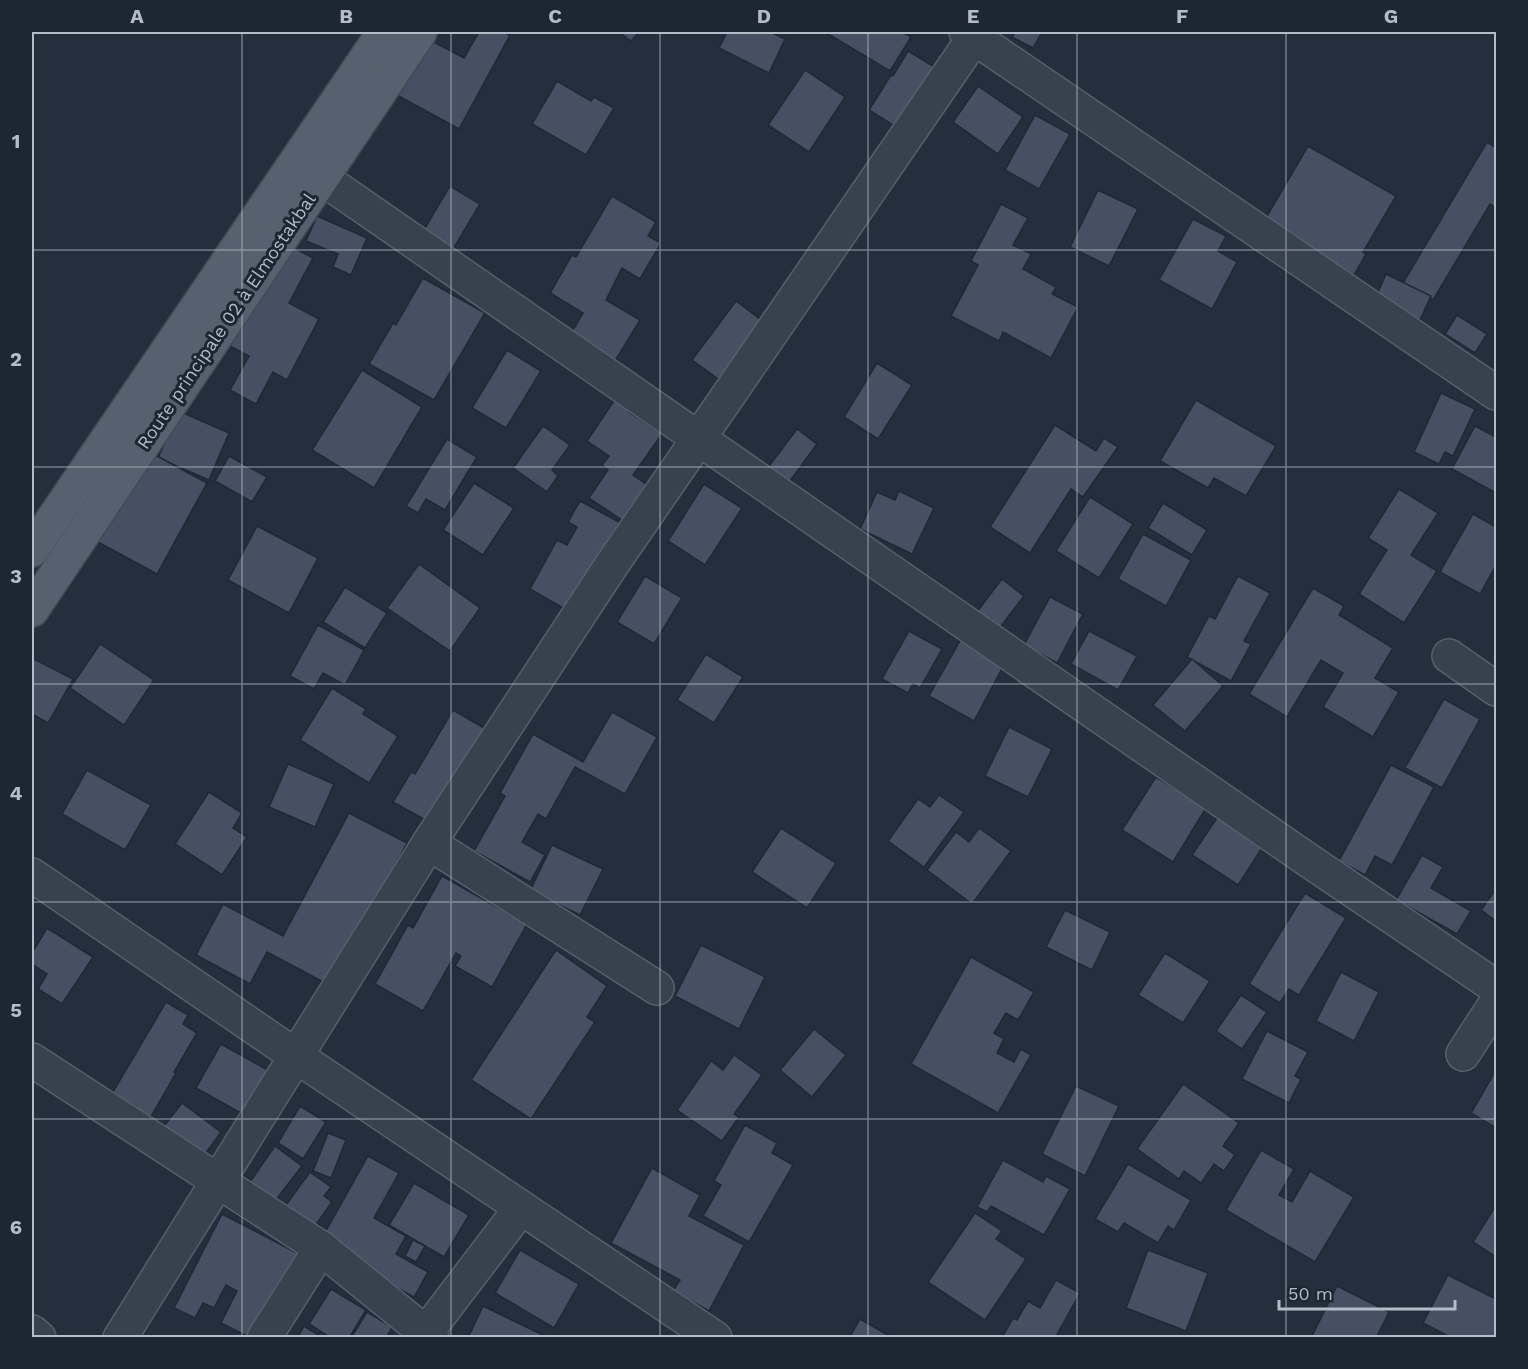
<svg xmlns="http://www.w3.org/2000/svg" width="1528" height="1369" font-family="'Work Sans',sans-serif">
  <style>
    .building { fill: #455162; stroke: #1f2835; stroke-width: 1.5 }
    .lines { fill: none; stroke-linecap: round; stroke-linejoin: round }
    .minor-casing { stroke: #565f6c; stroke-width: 36 }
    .major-casing { stroke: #414a57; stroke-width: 36 }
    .minor { stroke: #38414e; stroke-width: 33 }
    .major { stroke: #56606e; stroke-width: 33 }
    .grid { fill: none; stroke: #b4bcc9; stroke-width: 1.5; stroke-opacity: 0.55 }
    .labels { text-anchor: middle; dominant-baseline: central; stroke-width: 6; stroke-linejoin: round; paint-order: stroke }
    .street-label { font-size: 18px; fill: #b4bcc9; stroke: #1d2633 }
    .neatline { fill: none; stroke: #b4bcc9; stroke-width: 2 }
    .grid-label { font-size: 20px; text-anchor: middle; font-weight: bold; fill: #b4bcc9 }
  </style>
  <rect width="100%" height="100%" fill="#242f3e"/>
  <g class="building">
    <path d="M479,32H502L510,35L459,129L395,94L426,38L464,58Z"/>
    <path d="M619,32H639L631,41Z"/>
    <path d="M727,32H770L785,39L769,73L719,48Z"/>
    <path d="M825,32H902L911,37L890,71Z"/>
    <path d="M1015,32H1042L1033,48L1012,37Z"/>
    <path d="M908,51L938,69L907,134L869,110L891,75L893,76Z"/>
    <path d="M805,70L845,97L809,152L768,125Z"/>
    <path d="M557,81L591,101L594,97L614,108L586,155L532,124Z"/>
    <path d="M978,86L1023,117L998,154L953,122Z"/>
    <path d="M1035,115L1070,134L1039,189L1005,170Z"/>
    <path d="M1487,142L1496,148V208L1490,204L1433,300L1403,283Z"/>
    <path d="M1308,146L1396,196L1363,252L1366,254L1354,275L1263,223Z"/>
    <path d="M450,186L480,204L452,251L422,233Z"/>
    <path d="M1098,190L1138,209L1109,266L1070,247Z"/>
    <path d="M612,196L656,222L648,236L661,243L640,279L622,268L606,300L640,320L615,361L570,335L583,313L550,293L572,255L576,257Z"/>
    <path d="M1001,204L1028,218L1013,245L1031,254L1023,269L1056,287L1052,294L1078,307L1051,358L1003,332L999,341L951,316L978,265L971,261Z"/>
    <path d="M317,216L367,238L351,275L333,267L338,254L306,241Z"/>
    <path d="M1193,219L1226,236L1218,251L1237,262L1212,309L1159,280Z"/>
    <path d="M283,242L313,258L289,303L319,319L287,380L273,372L256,404L230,390L249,356L224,343Z"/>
    <path d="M1386,274L1431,296L1420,320L1375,299Z"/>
    <path d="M423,278L485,313L434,400L369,364L393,323L396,325Z"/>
    <path d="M736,301L776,331L732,389L692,360Z"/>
    <path d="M1457,315L1487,334L1475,353L1445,334Z"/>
    <path d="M507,350L541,371L506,428L472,408Z"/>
    <path d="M877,363L912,385L878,439L844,417Z"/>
    <path d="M362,370L422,407L374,488L312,450Z"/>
    <path d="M620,392L635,403L629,412L662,434L633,475L658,492L634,528L589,498L608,470L602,465L609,456L587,441Z"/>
    <path d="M1441,393L1475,409L1453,456L1445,452L1439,464L1414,452Z"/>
    <path d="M1196,400L1276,446L1246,496L1214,478L1208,488L1160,461Z"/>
    <path d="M179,411L229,433L209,480L158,458Z"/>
    <path d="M1055,425L1096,451L1104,438L1118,447L1083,497L1071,489L1030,553L990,527Z"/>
    <path d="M543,426L570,445L552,470L558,476L547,492L513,468Z"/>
    <path d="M1475,426L1496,437V493L1452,469Z"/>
    <path d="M797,429L817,444L787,485L766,470Z"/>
    <path d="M447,439L477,457L445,510L426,499L418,513L406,506Z"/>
    <path d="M146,450L207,483L157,574L96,541Z"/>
    <path d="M229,456L267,477L252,502L215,481Z"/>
    <path d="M474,483L514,508L483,555L443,530Z"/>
    <path d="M704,484L742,508L705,565L668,541Z"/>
    <path d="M1399,489L1438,513L1411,555L1437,571L1404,623L1359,594L1387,550L1368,538Z"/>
    <path d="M899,491L934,508L912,554L860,529L877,492L895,500Z"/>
    <path d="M1090,497L1133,524L1099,578L1056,551Z"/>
    <path d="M580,501L632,529L565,609L530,589L557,540L567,545L577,527L568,522Z"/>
    <path d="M1163,503L1207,530L1192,555L1148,528Z"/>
    <path d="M1473,514L1496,527V565L1480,594L1440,572Z"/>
    <path d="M257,526L318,558L289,613L228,580Z"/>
    <path d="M1143,534L1191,560L1166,606L1118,579Z"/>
    <path d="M419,564L480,608L450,651L387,608Z"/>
    <path d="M645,576L682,598L654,644L617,622Z"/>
    <path d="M1238,576L1270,593L1244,641L1251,644L1231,681L1187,657L1209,616L1215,619Z"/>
    <path d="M1002,579L1024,596L998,630L976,613Z"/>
    <path d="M345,587L387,613L365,648L323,622Z"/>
    <path d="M1313,588L1344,606L1339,615L1393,648L1375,678L1399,692L1373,737L1323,707L1343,673L1321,660L1287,717L1249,694Z"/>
    <path d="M1050,597L1083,614L1057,663L1024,645Z"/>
    <path d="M318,625L364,650L345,685L323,673L314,689L290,676Z"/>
    <path d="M909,631L942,649L920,688L913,684L908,693L882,679Z"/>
    <path d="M1089,631L1137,656L1118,690L1071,664Z"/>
    <path d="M961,639L1005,663L974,721L929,696Z"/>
    <path d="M100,644L154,680L124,725L70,688Z"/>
    <path d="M706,654L743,677L714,723L677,700Z"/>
    <path d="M32,658L73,679L48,723L32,714Z"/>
    <path d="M1192,659L1223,686L1185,731L1153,705Z"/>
    <path d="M332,688L366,709L363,714L398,736L369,783L300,740Z"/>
    <path d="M1444,699L1480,719L1442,788L1405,768Z"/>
    <path d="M453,710L491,732L436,826L393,802L411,772L415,774Z"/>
    <path d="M612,712L657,737L625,794L575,767L546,819L538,814L522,842L545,855L530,882L474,851L505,796L500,793L533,734L583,762Z"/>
    <path d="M1009,727L1052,749L1028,797L985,776Z"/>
    <path d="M288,764L334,784L315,827L269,807Z"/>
    <path d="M1391,765L1434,787L1392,865L1375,856L1365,875L1339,861Z"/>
    <path d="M87,770L151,805L125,850L62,814Z"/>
    <path d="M1156,777L1206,808L1173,862L1122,830Z"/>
    <path d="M209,792L242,813L233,828L247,837L222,875L175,844Z"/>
    <path d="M939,795L964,812L924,867L888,841L918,799L930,807Z"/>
    <path d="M349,813L407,843L331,986L267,952L250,984L196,955L223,904L283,936Z"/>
    <path d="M1219,815L1264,845L1238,885L1192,855Z"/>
    <path d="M781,828L836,863L807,908L752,872Z"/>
    <path d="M979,828L1011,851L972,904L927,870L956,832L969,842Z"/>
    <path d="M552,845L603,869L580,915L530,891Z"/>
    <path d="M1422,855L1443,867L1431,888L1471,911L1457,934L1396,900Z"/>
    <path d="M442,876L527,924L492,987L455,966L461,956L456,953L423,1011L375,984L408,925L413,928Z"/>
    <path d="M1496,889V921L1481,910Z"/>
    <path d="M1305,893L1346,918L1299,995L1289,989L1280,1003L1249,984Z"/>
    <path d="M1065,910L1110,932L1092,970L1046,947Z"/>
    <path d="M47,928L93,957L62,1004L38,989L47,974L32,964V953Z"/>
    <path d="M701,945L765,977L739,1029L675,996Z"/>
    <path d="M556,950L607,986L587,1017L595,1022L531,1119L471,1080Z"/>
    <path d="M1165,953L1210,981L1183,1023L1138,995Z"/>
    <path d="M971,957L1034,992L1018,1020L1006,1013L994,1033L1004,1039L997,1053L1014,1062L1021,1049L1031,1055L998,1113L911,1064Z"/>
    <path d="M1341,972L1379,992L1354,1041L1316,1021Z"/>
    <path d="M1241,995L1267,1012L1242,1049L1216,1031Z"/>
    <path d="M166,1002L188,1015L183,1024L197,1033L174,1072L176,1073L146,1125L107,1102Z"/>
    <path d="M814,1029L846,1055L812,1097L780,1070Z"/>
    <path d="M1267,1031L1308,1052L1295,1076L1301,1079L1289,1103L1242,1079Z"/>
    <path d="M221,1044L271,1072L246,1116L196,1088Z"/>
    <path d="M734,1055L762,1075L734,1114L739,1117L722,1141L677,1110L711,1061L723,1070Z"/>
    <path d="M1496,1070V1128L1471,1113Z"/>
    <path d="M1183,1084L1239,1123L1223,1146L1235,1155L1224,1171L1214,1164L1201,1183L1184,1171L1179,1179L1137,1149Z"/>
    <path d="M1076,1086L1119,1106L1085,1176L1042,1154Z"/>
    <path d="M182,1103L221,1132L201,1160L161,1130Z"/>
    <path d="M300,1106L326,1122L303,1159L278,1143Z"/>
    <path d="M745,1125L777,1143L772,1153L793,1165L749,1242L703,1216L721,1185L714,1181Z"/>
    <path d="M328,1133L346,1140L331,1178L313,1171Z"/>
    <path d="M275,1146L302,1166L268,1210L243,1192Z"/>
    <path d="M1261,1150L1294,1169L1279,1195L1292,1202L1310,1171L1354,1197L1315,1262L1226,1210Z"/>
    <path d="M368,1156L399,1173L374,1218L406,1236L396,1254L428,1272L414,1297L318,1245Z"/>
    <path d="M1003,1160L1043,1182L1046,1176L1070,1189L1044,1235L991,1206L987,1212L977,1207Z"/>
    <path d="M1128,1164L1191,1200L1174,1230L1168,1226L1158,1243L1124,1223L1118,1232L1095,1219Z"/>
    <path d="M652,1168L700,1195L689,1216L744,1245L709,1311L673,1291L680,1280L611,1243Z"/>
    <path d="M310,1172L331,1187L324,1196L332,1202L307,1237L278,1216Z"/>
    <path d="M414,1183L469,1215L444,1257L389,1225Z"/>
    <path d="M1496,1205V1257L1473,1242Z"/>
    <path d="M975,1213L1002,1231L996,1239L1026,1259L985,1320L928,1282Z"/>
    <path d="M222,1214L301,1255L249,1337L221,1323L237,1291L226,1285L214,1308L203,1303L195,1318L174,1308Z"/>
    <path d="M413,1240L425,1246L416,1262L405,1256Z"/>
    <path d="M520,1250L579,1284L554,1328L495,1293Z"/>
    <path d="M1148,1250L1208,1273L1186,1331L1126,1308Z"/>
    <path d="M1448,1275L1496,1299V1338H1452L1423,1323Z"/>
    <path d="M1056,1280L1080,1293L1055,1338H1002L1013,1318L1017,1320L1028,1301L1040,1308Z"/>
    <path d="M1337,1286L1389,1312L1376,1338H1311Z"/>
    <path d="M331,1289L366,1310L349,1338H331L309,1324Z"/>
    <path d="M483,1306L543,1335L542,1338H468Z"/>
    <path d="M367,1312L392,1327L386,1338H351Z"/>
    <path d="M860,1319L893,1338H849Z"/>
    <path d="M304,1326L323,1338H297Z"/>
  </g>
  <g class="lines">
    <defs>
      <g id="minor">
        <path d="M966,32L1496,393"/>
        <path d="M322,178L1308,860L1496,987"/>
        <path d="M1449,656L1496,689"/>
        <path d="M429,843L657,988"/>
        <path d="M32,875L296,1056L715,1338"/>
        <path d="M1463,1054L1496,1003"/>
        <path d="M32,1060L321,1248L432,1338"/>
        <path d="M32,1332L39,1338"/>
        <path d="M120,1338L429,843L611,566L978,32"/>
        <path d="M264,1338L321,1248"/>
        <path d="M422,1338L521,1208"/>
      </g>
      <g id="major">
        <path d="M32,550L384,32"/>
        <path d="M32,610L420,32"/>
      </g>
    </defs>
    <use href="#minor" class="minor-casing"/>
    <use href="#major" class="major-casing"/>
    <use href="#minor" class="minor"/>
    <use href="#major" class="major"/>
  </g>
  <path class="grid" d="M242,32V1338M451,32V1338M660,32V1338M868,32V1338M1077,32V1338M1286,32V1338M32,250H1496M32,467H1496M32,684H1496M32,902H1496M32,1119H1496"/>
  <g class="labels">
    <g class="street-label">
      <text transform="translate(226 321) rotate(-56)">Route principale 02 à Elmostakbal</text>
    </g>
  </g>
  <rect width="1528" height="1369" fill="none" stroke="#1d2633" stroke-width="66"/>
  <path d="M1279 1300v9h176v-9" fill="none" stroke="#b4bcc9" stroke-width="3"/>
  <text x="1288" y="1300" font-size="18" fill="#b4bcc9" stroke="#1d2633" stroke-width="4.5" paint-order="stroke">50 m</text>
  <rect x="33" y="33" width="1462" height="1303" class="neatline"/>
  <g class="grid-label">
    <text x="137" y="23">A</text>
    <text x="346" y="23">B</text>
    <text x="555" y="23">C</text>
    <text x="764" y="23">D</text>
    <text x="973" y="23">E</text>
    <text x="1182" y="23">F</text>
    <text x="1391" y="23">G</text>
    <text x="16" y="148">1</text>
    <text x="16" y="366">2</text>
    <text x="16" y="583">3</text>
    <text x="16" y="800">4</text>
    <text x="16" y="1017">5</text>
    <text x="16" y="1234">6</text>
  </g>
</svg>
